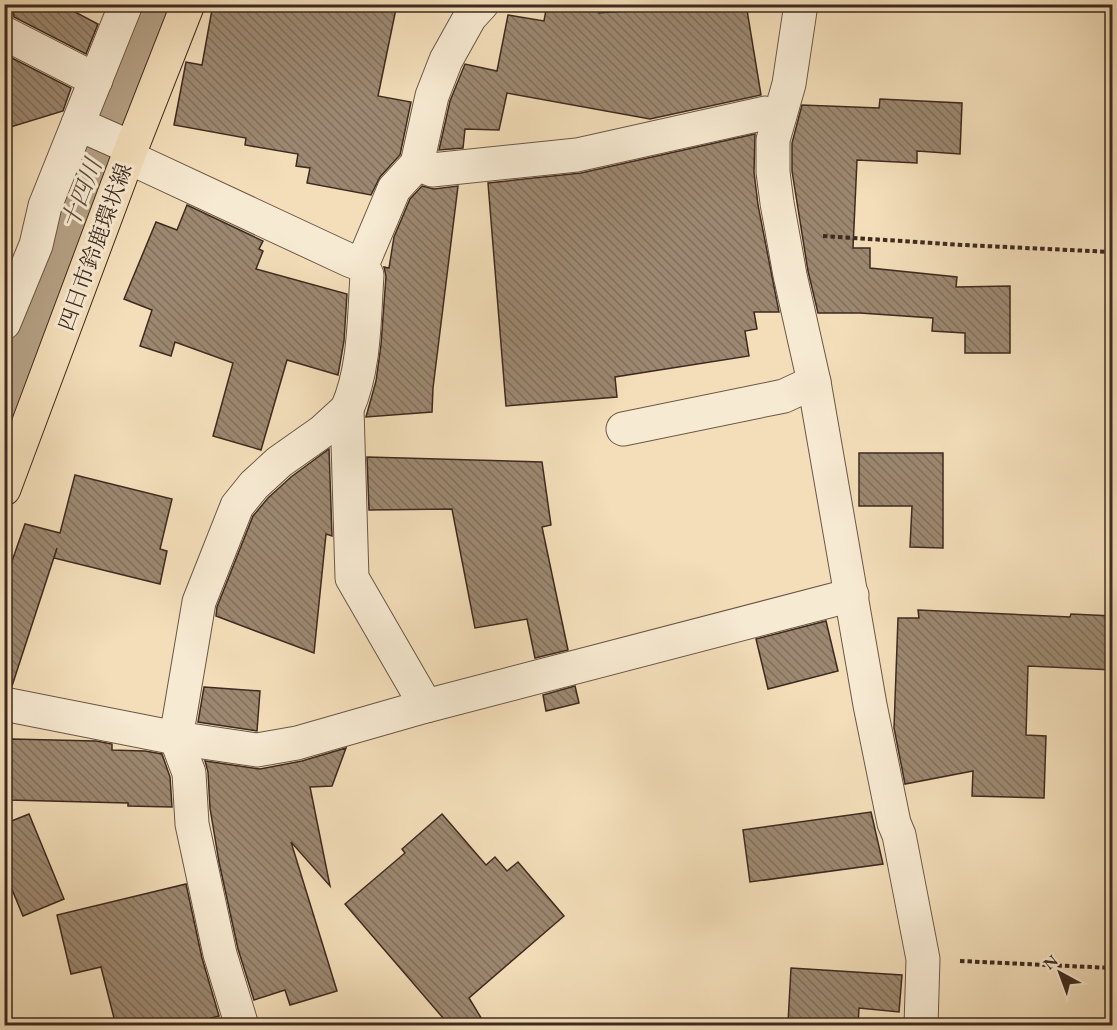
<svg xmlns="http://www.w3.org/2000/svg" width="1117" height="1030" font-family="'EB Garamond','Noto Serif JP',serif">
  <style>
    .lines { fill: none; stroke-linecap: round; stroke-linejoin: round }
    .river { stroke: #b5a185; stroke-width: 75 }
    .building { fill: url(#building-back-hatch); stroke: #3e2a20; stroke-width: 1.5 }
    .minor-casing { stroke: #6b5746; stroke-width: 35 }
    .major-casing { stroke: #3e2a20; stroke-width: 35 }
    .path { stroke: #3e2a20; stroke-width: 4; stroke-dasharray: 4.5 3; stroke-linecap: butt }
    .minor { stroke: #f7ead2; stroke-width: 33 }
    .major { stroke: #f3deb9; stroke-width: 33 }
    .labels { text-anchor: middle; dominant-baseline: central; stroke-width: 6; stroke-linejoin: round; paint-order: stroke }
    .street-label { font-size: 22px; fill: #3e2a20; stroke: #f7ead2 }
    .water-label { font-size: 24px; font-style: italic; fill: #624e3e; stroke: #f7ead2 }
  </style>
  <defs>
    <pattern id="building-back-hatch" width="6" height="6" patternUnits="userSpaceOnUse" patternTransform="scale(1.5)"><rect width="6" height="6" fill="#9c8870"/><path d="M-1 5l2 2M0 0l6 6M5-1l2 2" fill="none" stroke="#816f5c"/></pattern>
  </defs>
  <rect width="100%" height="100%" fill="#f3deb9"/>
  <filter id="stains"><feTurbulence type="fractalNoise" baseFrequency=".00333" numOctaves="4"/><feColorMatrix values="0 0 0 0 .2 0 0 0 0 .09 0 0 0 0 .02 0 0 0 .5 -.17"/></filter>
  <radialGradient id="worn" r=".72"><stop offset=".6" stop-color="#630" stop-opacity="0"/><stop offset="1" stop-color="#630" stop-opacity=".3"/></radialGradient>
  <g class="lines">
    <path class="river" d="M4,381L32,324L154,4"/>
  </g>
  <g class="building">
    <path d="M12,4H60L98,24L86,54L14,17Z"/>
    <path d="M213,4H397L378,96L411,102L400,155L380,177L371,195L307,183L310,168L296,166L298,154L245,145L246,138L174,125L186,62L202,65Z"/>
    <path d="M547,4H601L599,13L684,6V4H746L761,95L650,119L507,93L499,130L465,129L463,148L439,150L450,101L465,64L497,71L508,15L544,21Z"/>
    <path d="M4,54L71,88L63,111L4,129Z"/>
    <path d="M880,99L962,103L960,154L917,151V163L857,160L853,248H870V268L957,277L956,287L1010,286V353H965V333L932,331L933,318L860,313H818L808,271L792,171V143L802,105L879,108Z"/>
    <path d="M755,134L754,172L758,205L779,312H754L757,329L745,331L749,356L615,377L617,397L506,406L488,183L581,173Z"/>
    <path d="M422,186L434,189L458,186L433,388L432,412L366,417L376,381L381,345L386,276L384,267L389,268L394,237L410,199Z"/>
    <path d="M187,205L263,241L259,249L263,251L256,269L347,294L344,341L338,375L287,360L261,450L213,436L233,363L175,342L171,356L140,346L152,310L124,299L156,222L177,230Z"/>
    <path d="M329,449L332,536L326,534L314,653L216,616L217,607L253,516L268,498L291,477Z"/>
    <path d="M859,453H943V548L910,547L912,506H859Z"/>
    <path d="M367,457L542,462L551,525L542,527L568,650L535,658L527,619L475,628L452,509L369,510Z"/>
    <path d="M75,475L172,499L160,549L167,551L160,584L54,558L57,548L12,686H4V584L25,524L60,533Z"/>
    <path d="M918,610L1070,617L1071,614L1113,616V670L1028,666L1026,735L1046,736L1044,798L972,796L973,771L905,784L894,728L898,618H919Z"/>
    <path d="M826,621L838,671L768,689L756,639Z"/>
    <path d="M575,686L579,703L546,711L543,695Z"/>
    <path d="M204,687L260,691L257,731L198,722Z"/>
    <path d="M11,739L96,741L112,744V750L145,751L162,754L170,777L172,807L128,806V803L9,800Z"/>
    <path d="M346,748L332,786L310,787L330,886L291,842L337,991L290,1005L285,990L254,1000L238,949L219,862L210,808L208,772L205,761L260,769L302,761Z"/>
    <path d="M871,812L883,864L750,882L743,830Z"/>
    <path d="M29,814L64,899L23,916L4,870V824Z"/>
    <path d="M442,814L486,865L495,857L507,871L518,862L564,916L469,998L486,1026H450L345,904L405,853L402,849Z"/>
    <path d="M186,884L202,958L219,1016L181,1026H116L101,967L71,974L57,915Z"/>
    <path d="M791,968L902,975L899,1012L859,1008L858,1026L788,1023Z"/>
  </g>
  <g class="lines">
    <defs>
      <g id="minor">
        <path d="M801,4L789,84L773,140V172L777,203L790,275L814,382L870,705L894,823L899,835L923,959L921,1026"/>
        <path d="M4,33L96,80"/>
        <path d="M78,124L132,148"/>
        <path d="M128,157L349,260L362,265"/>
        <path d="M417,164L432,170L577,155L765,113L780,115"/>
        <path d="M4,323L36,245L45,206L126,4"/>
        <path d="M623,429L784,396L814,382"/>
        <path d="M4,704L176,738L257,750L297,743L426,706L852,595"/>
        <path d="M426,706L352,578L347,409C365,368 364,319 367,275L362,265L394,189L417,164L432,96L446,60L470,17L482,4"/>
        <path d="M242,1026L220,954L192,824L189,773L176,738L199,602L237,506L254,485L279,462L323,431L347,409"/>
      </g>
      <path id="major" d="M4,489L128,157L188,4"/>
    </defs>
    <use href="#minor" class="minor-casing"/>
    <use href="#major" class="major-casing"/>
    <g class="path">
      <path d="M823,236L963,245L1112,252"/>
      <path d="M960,961L1112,968"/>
    </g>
    <use href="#minor" class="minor"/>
    <use href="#major" class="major"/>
  </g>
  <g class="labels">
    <g class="street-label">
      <text transform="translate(95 247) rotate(-70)">四日市鈴鹿環状線</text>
    </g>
    <g class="water-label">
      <text transform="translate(81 194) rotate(-69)">十四川</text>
    </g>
  </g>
  <rect width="1117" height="1030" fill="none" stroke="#f3deb9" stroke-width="24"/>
  <rect x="6" y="6" width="1105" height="1018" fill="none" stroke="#3e2a20" stroke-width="3"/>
  <rect x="12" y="12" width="1093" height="1006" fill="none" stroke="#3e2a20" stroke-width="1.5"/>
  <g transform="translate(1060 973) rotate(319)" stroke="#f7ead2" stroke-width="4.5" paint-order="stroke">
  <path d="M0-4.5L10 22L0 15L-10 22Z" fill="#3e2a20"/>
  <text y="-9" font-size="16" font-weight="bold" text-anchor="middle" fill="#3e2a20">N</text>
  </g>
  <rect width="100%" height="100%" filter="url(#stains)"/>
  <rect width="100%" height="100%" fill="url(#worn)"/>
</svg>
